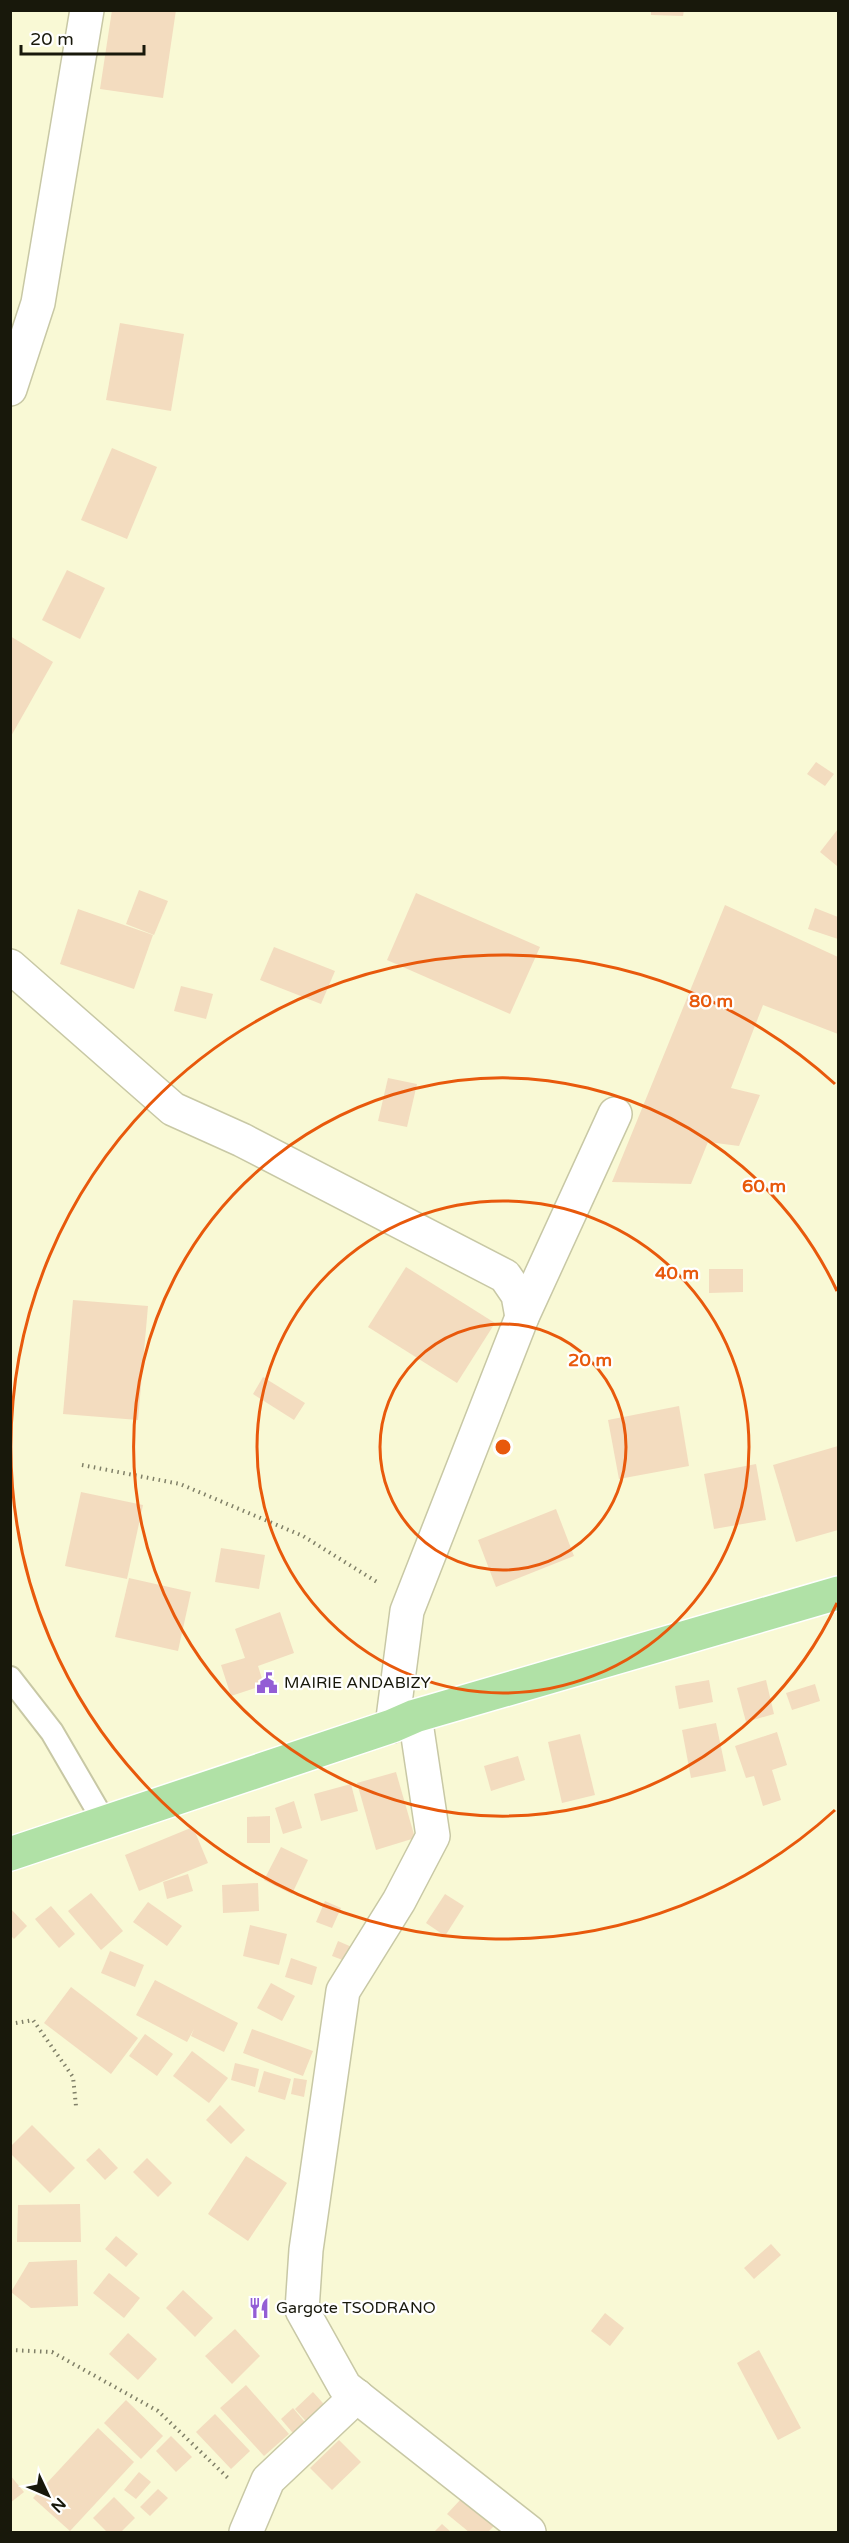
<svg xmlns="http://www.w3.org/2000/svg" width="849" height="2543" font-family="'Varela Round',sans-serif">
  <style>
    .building { fill: #f3dcbf }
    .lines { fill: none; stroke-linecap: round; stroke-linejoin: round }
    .service-casing { stroke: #c8c8a5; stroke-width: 26 }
    .minor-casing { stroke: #c8c8a5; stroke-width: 36 }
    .primary-casing { stroke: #fff; stroke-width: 36 }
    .path { stroke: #808068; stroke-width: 4; stroke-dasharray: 1.5 4.5; stroke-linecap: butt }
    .service { stroke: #fff; stroke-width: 22 }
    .minor { stroke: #fff; stroke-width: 33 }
    .primary { stroke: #b0e1a6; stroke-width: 33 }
    .ring { fill: none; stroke: #e8590c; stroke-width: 3 }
    .labels { text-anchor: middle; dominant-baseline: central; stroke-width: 4.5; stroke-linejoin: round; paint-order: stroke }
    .poi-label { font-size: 16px; fill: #18180b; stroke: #fff; text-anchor: start }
    .centre { fill: #e8590c; stroke: #fff; stroke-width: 3 }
    .ring-label { font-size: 18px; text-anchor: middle; font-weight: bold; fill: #e8590c; stroke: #fff; stroke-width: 4.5; stroke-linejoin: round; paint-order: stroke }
  </style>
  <rect width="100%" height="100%" fill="#f9f9d5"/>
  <g class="building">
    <path d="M112,10H176L163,98L100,89Z"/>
    <path d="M651,10H684L683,16L651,15Z"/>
    <path d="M120,323L184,334L171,411L106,400Z"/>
    <path d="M112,448L157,467L127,539L81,520Z"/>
    <path d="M67,570L105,588L80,639L42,620Z"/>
    <path d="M10,636L53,662L10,738Z"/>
    <path d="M816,762L834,774L825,786L807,774Z"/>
    <path d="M838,829V863L837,866L820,852Z"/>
    <path d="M139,890L168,901L154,935L126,924Z"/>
    <path d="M416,893L540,947L510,1014L387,960Z"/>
    <path d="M725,905L838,957V1034L763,1005L731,1088L760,1095L739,1146L708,1142L691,1184L612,1182Z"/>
    <path d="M815,908L838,917V939L808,929Z"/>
    <path d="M78,909L153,935L134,989L60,964Z"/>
    <path d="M274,947L335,971L321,1004L260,980Z"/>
    <path d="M181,986L213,994L206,1019L174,1011Z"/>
    <path d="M388,1078L417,1084L407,1127L378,1121Z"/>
    <path d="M406,1267L495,1323L457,1383L368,1327Z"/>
    <path d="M709,1269H743V1292L709,1293Z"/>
    <path d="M73,1300L148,1306L138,1420L63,1414Z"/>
    <path d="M263,1377L305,1403L294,1420L253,1394Z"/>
    <path d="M679,1406L689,1466L619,1479L608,1420Z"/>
    <path d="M838,1446V1530L796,1542L773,1465Z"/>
    <path d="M756,1464L766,1520L714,1529L704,1474Z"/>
    <path d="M81,1492L143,1505L127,1579L65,1566Z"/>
    <path d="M556,1509L574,1556L496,1587L478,1540Z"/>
    <path d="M221,1548L265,1555L259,1589L215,1582Z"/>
    <path d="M129,1578L191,1592L178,1651L115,1637Z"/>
    <path d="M280,1612L294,1653L258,1666L264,1685L231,1696L221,1665L245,1658L235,1629Z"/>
    <path d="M709,1680L713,1702L679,1709L675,1686Z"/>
    <path d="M766,1680L774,1714L746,1722L737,1688Z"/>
    <path d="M815,1684L820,1701L792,1710L786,1693Z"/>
    <path d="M716,1723L726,1771L691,1778L682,1730Z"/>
    <path d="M777,1732L787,1765L772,1770L781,1800L763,1806L754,1776L746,1778L735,1746Z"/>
    <path d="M580,1734L595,1795L562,1803L548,1742Z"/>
    <path d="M518,1756L525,1780L491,1791L484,1766Z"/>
    <path d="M396,1772L415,1838L376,1850L357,1783Z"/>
    <path d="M351,1784L358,1811L321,1821L314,1794Z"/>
    <path d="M294,1801L302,1828L283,1834L275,1808Z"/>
    <path d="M270,1816V1843H247V1817Z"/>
    <path d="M193,1827L208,1863L139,1891L125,1855Z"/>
    <path d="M281,1847L308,1860L292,1894L264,1880Z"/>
    <path d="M188,1874L193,1891L167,1899L163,1882Z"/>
    <path d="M258,1883L259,1911L223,1913L222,1885Z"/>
    <path d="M91,1893L123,1931L101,1950L68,1911Z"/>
    <path d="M445,1894L464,1906L445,1936L426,1923Z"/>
    <path d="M325,1901L341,1908L332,1928L316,1922Z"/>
    <path d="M148,1902L182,1926L167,1946L133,1922Z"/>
    <path d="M51,1906L75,1934L59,1948L35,1919Z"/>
    <path d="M10,1908L27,1926L14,1939L10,1935Z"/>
    <path d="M250,1925L287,1934L279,1965L243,1956Z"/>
    <path d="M338,1941L354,1948L348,1962L332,1956Z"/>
    <path d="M110,1951L144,1965L135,1987L101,1973Z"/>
    <path d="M291,1958L317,1967L312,1985L285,1977Z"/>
    <path d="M155,1980L238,2023L224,2052L191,2036L194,2029L187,2042L136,2015Z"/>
    <path d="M271,1983L295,1996L282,2021L257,2008Z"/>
    <path d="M71,1987L138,2038L111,2074L44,2023Z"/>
    <path d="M252,2029L313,2051L303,2076L243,2053Z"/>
    <path d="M145,2034L173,2054L157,2076L129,2056Z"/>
    <path d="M192,2051L228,2078L209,2103L173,2076Z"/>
    <path d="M235,2063L259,2069L255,2087L231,2080Z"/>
    <path d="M264,2071L291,2079L285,2100L258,2092Z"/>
    <path d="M294,2078L307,2080L304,2097L291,2094Z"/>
    <path d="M220,2105L245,2130L231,2144L206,2120Z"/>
    <path d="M32,2125L75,2168L50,2193L10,2153V2147Z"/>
    <path d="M99,2148L118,2168L105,2180L86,2160Z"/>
    <path d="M246,2156L287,2183L248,2241L208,2214Z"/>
    <path d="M147,2158L172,2183L158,2197L133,2172Z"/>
    <path d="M80,2204L81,2242H17L18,2205Z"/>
    <path d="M116,2236L138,2254L126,2267L105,2249Z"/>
    <path d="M771,2244L781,2255L754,2279L744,2268Z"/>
    <path d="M77,2260L78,2306L31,2308L11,2292L29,2262Z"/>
    <path d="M109,2273L140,2298L124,2318L93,2293Z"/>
    <path d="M183,2290L213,2318L195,2337L166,2308Z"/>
    <path d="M605,2313L624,2328L610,2346L591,2331Z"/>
    <path d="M235,2329L260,2356L232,2384L205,2356Z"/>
    <path d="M128,2333L157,2359L138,2380L109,2354Z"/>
    <path d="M759,2350L801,2428L778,2440L737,2363Z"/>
    <path d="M246,2385L289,2434L264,2456L220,2408Z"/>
    <path d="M313,2392L330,2411L312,2428L295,2409Z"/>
    <path d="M126,2400L163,2436L141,2459L104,2423Z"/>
    <path d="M293,2408L309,2427L297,2438L281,2419Z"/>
    <path d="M215,2414L250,2451L231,2469L196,2432Z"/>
    <path d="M98,2428L134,2462L70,2531L33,2498Z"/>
    <path d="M171,2436L192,2457L176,2472L156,2451Z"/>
    <path d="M339,2440L361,2462L332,2490L310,2468Z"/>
    <path d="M139,2472L151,2482L136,2499L124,2490Z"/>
    <path d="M10,2475L24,2492L10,2503Z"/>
    <path d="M158,2489L168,2498L150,2516L140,2507Z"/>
    <path d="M114,2497L135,2518L121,2532H107L93,2518Z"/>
    <path d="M462,2498L494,2526L488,2532H469L447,2514Z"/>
    <path d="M442,2524L451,2532H434Z"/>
  </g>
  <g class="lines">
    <defs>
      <path id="service" d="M10,1678L52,1732L105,1823"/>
      <g id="minor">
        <path d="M10,389L38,303L87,10"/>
        <path d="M10,966L173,1109L242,1140L505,1276L518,1295L522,1317"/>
        <path d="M415,1716L433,1836L399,1901L343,1991L306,2250L302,2310L345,2387L529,2532"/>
        <path d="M392,1726L407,1611L522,1317L615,1114"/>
        <path d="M246,2532L268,2480L357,2396"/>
      </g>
      <path id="primary" d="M10,1854L392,1726L415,1716L838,1593"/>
    </defs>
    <use href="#service" class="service-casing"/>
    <use href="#minor" class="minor-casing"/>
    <use href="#primary" class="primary-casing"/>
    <g class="path">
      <path d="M82,1465L180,1484L303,1536L377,1582"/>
      <path d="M10,2024L33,2020L73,2077L76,2106"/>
      <path d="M10,2350L52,2352L158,2411L228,2478"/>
    </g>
    <use href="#service" class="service"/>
    <use href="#minor" class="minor"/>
    <use href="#primary" class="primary"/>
  </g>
  <g class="ring">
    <circle cx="503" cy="1447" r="123"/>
    <circle cx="503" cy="1447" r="246"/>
    <path d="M837 1603A369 369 0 1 1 837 1291"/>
    <path d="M835 1810A492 492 0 1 1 835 1084"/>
  </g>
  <defs>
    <symbol id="civic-bare" viewBox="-9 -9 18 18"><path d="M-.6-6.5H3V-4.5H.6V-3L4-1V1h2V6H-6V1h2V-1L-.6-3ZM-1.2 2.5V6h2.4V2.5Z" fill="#935dd5" stroke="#fff" stroke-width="2.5" paint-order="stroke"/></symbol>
    <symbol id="restaurant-bare" viewBox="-9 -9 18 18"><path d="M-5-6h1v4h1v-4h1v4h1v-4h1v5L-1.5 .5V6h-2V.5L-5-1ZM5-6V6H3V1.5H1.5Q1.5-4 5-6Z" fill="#935dd5" stroke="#fff" stroke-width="2.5" paint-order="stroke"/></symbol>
  </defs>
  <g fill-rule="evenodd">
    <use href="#civic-bare" x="252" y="1668" width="30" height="30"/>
    <use href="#restaurant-bare" x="244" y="2293" width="30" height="30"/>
  </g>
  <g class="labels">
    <g class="poi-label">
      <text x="284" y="1683">MAIRIE ANDABIZY</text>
      <text x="276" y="2308">Gargote TSODRANO</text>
    </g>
  </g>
  <circle cx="503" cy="1447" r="9" class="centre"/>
  <g class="ring-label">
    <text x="711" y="1007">80 m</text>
    <text x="764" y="1192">60 m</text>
    <text x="677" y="1279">40 m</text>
    <text x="590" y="1366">20 m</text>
  </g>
  <rect width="849" height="2543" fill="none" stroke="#18180b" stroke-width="24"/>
  <g transform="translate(48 2495) rotate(134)" stroke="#ffffff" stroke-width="4.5" paint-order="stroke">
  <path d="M0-4.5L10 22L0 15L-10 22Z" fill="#18180b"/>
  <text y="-9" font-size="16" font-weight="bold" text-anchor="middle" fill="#18180b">N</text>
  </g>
  <path d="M21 45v9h123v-9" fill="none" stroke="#18180b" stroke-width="3"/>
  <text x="30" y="45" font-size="18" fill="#18180b" stroke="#ffffff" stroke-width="4.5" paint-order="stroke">20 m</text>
</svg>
